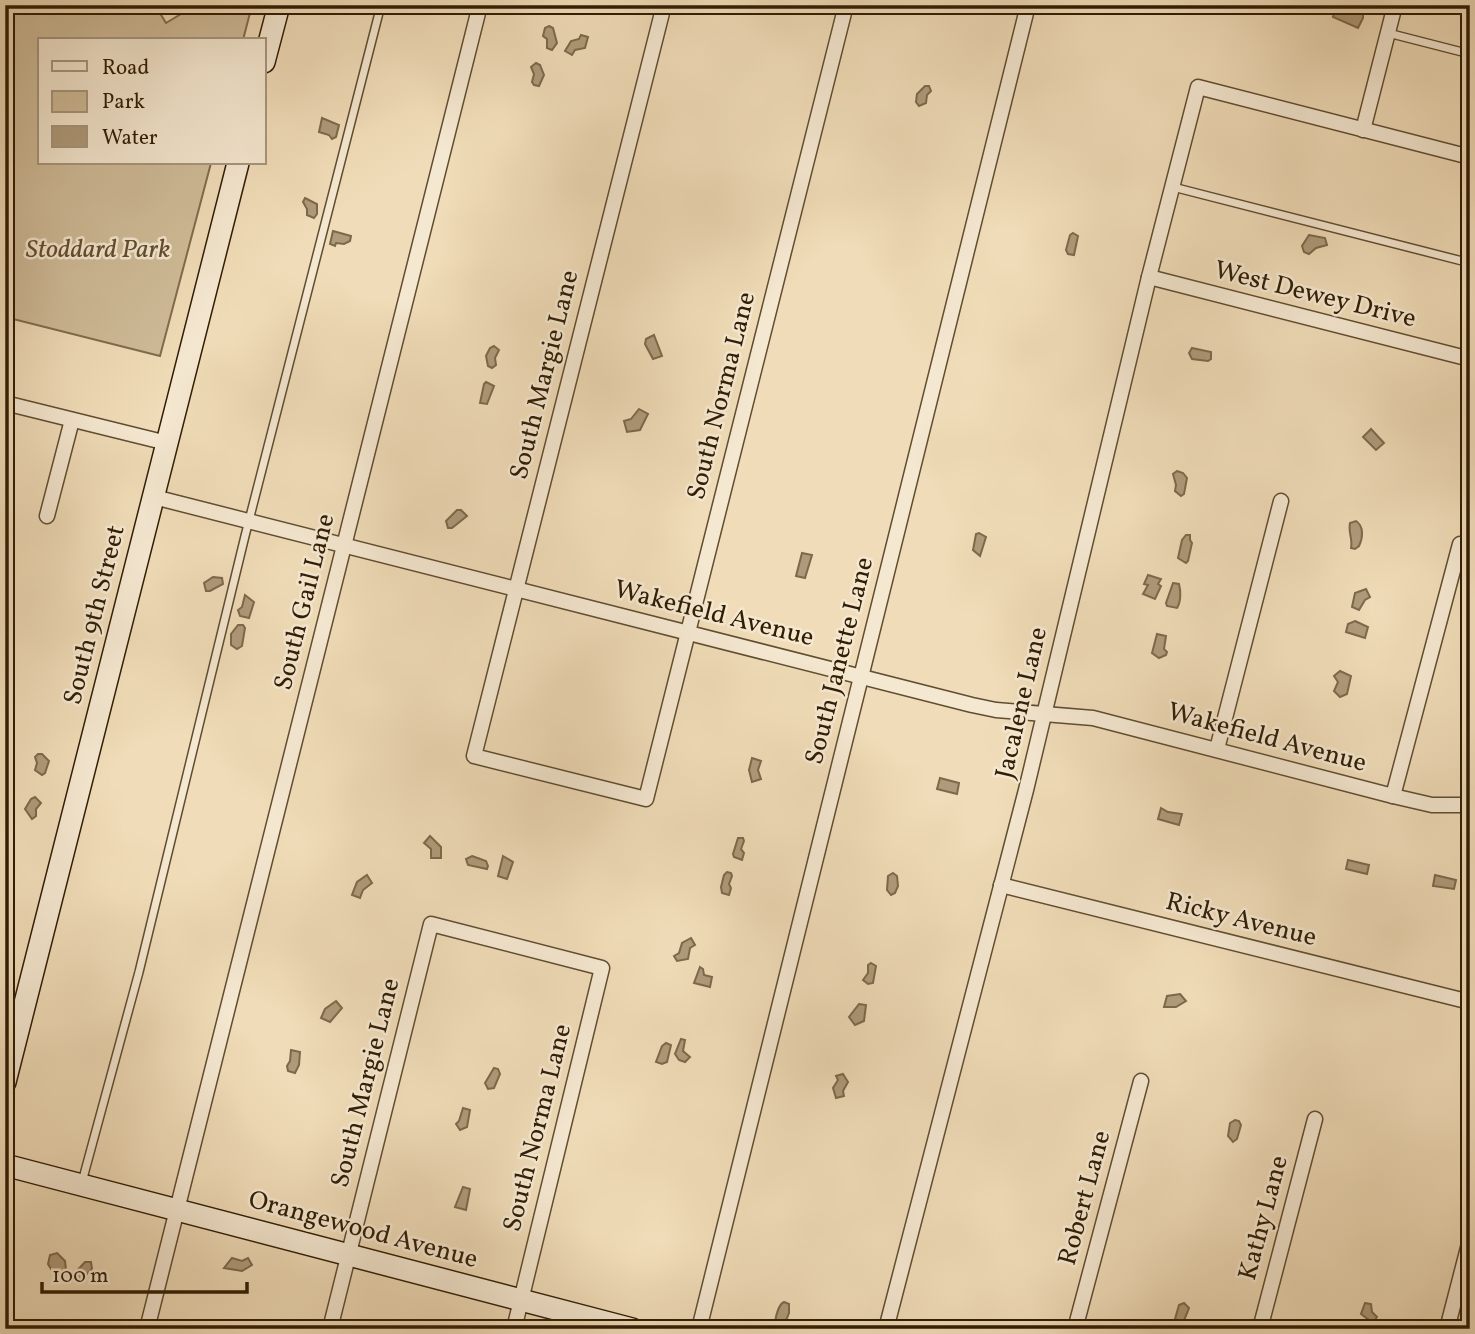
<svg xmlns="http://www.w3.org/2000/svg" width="1475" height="1334" font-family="Vollkorn,serif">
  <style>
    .green { fill: #cfbc99; stroke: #806c4e; stroke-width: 2 }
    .water { fill: #af9b7b; stroke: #7c694b; stroke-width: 2 }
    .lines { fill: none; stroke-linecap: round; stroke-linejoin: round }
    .lane-casing { stroke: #604d31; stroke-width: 10 }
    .street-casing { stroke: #604d31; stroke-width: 17 }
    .secondary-casing { stroke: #301d04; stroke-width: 24 }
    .lane { stroke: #f5e8d1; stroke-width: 7 }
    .street { stroke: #f5e8d1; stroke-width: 14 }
    .secondary { stroke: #f5e8d1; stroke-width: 21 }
    .labels { text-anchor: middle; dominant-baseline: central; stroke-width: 5; stroke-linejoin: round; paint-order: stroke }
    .park-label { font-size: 26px; font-style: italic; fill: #604d31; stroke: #f5e8d1 }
    .street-label { font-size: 26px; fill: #301d04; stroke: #f5e8d1 }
  </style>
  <rect width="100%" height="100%" fill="#f0dcb8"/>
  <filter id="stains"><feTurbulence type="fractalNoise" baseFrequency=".00286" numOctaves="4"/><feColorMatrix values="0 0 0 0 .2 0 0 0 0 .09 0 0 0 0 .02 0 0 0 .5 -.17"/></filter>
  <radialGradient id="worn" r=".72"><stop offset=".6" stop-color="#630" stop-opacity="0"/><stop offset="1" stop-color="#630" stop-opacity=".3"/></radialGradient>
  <path class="green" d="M5,5H155L166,23L196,5H252L243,40H40V163H211L160,356L5,317Z"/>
  <g class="water">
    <path d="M1336,5L1363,6V18L1358,28L1333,17Z"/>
    <path d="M549,26L553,28L557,43L552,50L547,48V39L543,36L545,28Z"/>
    <path d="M581,35L588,37L585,48L575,50L572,55L565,51L571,41L579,39Z"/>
    <path d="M536,63L540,65L544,75L539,86L534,85L532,82L534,74L531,67Z"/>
    <path d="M925,86H929L931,91L927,95L926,103L919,106L916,102L917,94Z"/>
    <path d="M322,118L339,125L336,137L332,139L329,135L319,132Z"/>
    <path d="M305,198L317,204V214L314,218L307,215V209L303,202Z"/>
    <path d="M333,231L351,236L350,241L344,244L336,243L335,246L330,244Z"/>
    <path d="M1073,233L1078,236L1074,255L1068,254L1066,250L1070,235Z"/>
    <path d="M1309,235L1325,238L1327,245L1316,248L1309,254L1304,252L1302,246Z"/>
    <path d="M654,335L662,356L653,359L645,344L646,339Z"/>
    <path d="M494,346L499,350L495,358L496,365L492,368L488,366L486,356L490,348Z"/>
    <path d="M1192,348L1211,352V359L1208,361L1192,359L1189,353Z"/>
    <path d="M486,382L494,386L487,404L480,403L484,384Z"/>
    <path d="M639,409L648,414L640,430L627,432L624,421L631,419Z"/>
    <path d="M1371,429L1384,443L1376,450L1363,437Z"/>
    <path d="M1177,471L1183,473L1187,478L1184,494L1181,496L1175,491L1176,485L1173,474Z"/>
    <path d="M457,510H461L467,516L452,528H448L446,521Z"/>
    <path d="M1356,521C1364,526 1363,538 1359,546L1355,549L1351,548C1353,539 1348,533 1350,523Z"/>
    <path d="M979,533L986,537L980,556L973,550L976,534Z"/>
    <path d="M1186,535H1190V540L1192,543L1188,561L1186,563L1178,558L1182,540Z"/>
    <path d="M802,553L812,555L805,578L796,576Z"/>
    <path d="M1148,575L1161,579L1158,584L1161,586L1155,599L1143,594L1148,585L1144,584Z"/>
    <path d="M213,577L222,578L223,584L210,591H206L204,583Z"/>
    <path d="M1173,583L1179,584C1181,591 1181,602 1177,608L1167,606L1166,603Z"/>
    <path d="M1366,589L1370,597L1365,600L1359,610L1352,607L1355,593Z"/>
    <path d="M245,595L254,602L249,618L240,616L238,610L242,607Z"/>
    <path d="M1355,621L1368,627L1365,638L1346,632L1348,624Z"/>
    <path d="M238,625H243L245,628L242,646L237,649L231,645V634Z"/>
    <path d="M1157,634L1166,636L1164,649L1167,652L1166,655L1159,658L1152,653Z"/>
    <path d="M1340,671L1351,676L1347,694L1340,697L1334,691L1338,682L1334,676Z"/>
    <path d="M38,754H42L49,761L45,773L42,775L35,770L37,763L35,757Z"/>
    <path d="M752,758L761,761L758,770L761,779L752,782L749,770Z"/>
    <path d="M940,778L959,783L957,794L937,789Z"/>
    <path d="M35,797L41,803L36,809V816L32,819L25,809L31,799Z"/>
    <path d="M1161,808L1168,812L1182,814L1179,825L1158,819Z"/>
    <path d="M430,836L441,847V858H431V849L424,843Z"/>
    <path d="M738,838H743L744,841L741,849L744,853L742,860L734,857L733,854Z"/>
    <path d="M472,856L486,861L488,866L487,869L468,865L466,859Z"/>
    <path d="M503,856L513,862L507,879L498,876Z"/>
    <path d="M1348,860L1369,865L1367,874L1346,869Z"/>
    <path d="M727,872L731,873L732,876L729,884L731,888L729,895L722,893L721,887L724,875Z"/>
    <path d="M893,873L897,876L898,886L895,893L891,895L887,890L888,876Z"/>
    <path d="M367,875L372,883L363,890L360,898L352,895L357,882Z"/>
    <path d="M1435,875L1456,880L1454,889L1433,886Z"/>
    <path d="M691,938L695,945L690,948L688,959L677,961L674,956L679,953L682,943Z"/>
    <path d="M871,963L876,966L873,983L868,984L863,980L868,973V965Z"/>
    <path d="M700,967L703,969L704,975L712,977L710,987L694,983Z"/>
    <path d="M1180,994L1186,1001L1176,1007H1164L1167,996Z"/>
    <path d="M336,1001L342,1008L330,1022L321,1018L325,1009Z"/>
    <path d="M859,1004L866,1005L864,1021L855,1025L849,1017Z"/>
    <path d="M681,1039L685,1040L683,1051L690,1057L685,1062L679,1060L675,1054Z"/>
    <path d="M666,1043L671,1045L667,1062L662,1064L656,1062L662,1046Z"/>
    <path d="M291,1050L300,1052L299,1065L295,1073L288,1071L287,1066L290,1061Z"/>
    <path d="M494,1068L498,1069L500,1074L494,1088L488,1089L485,1083Z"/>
    <path d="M843,1074L848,1082L843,1091L844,1096L836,1098L833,1088L838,1080L836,1076Z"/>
    <path d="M463,1108L470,1110L467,1127L460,1130L456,1124L459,1121Z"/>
    <path d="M1235,1120L1239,1121L1241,1125L1237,1139L1233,1142L1228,1136L1230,1123Z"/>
    <path d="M463,1187L470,1189L466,1210L455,1207Z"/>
    <path d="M57,1253L65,1261L66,1270L62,1273L51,1269L48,1264L50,1255Z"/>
    <path d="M232,1258L242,1261L248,1258L252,1265L242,1271L224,1268Z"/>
    <path d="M85,1262H91L92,1269L79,1282L72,1276Z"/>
    <path d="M784,1302L789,1304V1313L785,1323L775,1322C776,1316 779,1304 784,1302Z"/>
    <path d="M1184,1303L1189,1308L1183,1323L1175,1319L1179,1305Z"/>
    <path d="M1365,1303L1371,1304L1372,1312L1377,1317L1373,1323L1361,1314Z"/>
  </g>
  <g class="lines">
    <defs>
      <g id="lane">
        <path d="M1388,33L1470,54"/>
        <path d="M1173,187L1470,263"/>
        <path d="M82,1182L139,972L245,536L381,5"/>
      </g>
      <g id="street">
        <path d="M664,5L474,756L646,799L846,5"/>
        <path d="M1363,130L1395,5"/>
        <path d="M1149,277L1470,359"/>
        <path d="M5,403L167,443"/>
        <path d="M154,497L972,705L996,710L1093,718L1393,796L1432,805H1470"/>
        <path d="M47,516L72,420"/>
        <path d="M1217,749L1281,501"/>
        <path d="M1393,796L1460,544"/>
        <path d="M1001,885L1470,1002"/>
        <path d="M147,1329L480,5"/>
        <path d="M330,1329L431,924L602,968L514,1329"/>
        <path d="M699,1329L1028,5"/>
        <path d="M886,1329L1026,790L1149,277L1198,87L1470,157"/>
        <path d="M1075,1329L1141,1081"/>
        <path d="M1260,1329L1315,1119"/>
        <path d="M1447,1329L1470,1240"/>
      </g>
      <g id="secondary">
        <path d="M264,62L279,5"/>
        <path d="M5,1082L238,163"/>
        <path d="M5,1165L632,1329"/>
      </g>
    </defs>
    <use href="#lane" class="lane-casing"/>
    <use href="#street" class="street-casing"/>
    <use href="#secondary" class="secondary-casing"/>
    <use href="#lane" class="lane"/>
    <use href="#street" class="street"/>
    <use href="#secondary" class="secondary"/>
  </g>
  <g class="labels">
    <g class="park-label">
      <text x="98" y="250">Stoddard Park</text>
    </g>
    <g class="street-label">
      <text transform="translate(1315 295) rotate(14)">West Dewey Drive</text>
      <text transform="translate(545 375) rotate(-76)">South Margie Lane</text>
      <text transform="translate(722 396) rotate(-76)">South Norma Lane</text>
      <text transform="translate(305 602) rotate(-76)">South Gail Lane</text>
      <text transform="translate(714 614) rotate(14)">Wakefield Avenue</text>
      <text transform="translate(95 615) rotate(-76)">South 9th Street</text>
      <text transform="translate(840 661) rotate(-76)">South Janette Lane</text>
      <text transform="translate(1022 703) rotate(-77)">Jacalene Lane</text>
      <text transform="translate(1267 738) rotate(15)">Wakefield Avenue</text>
      <text transform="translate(1241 920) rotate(14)">Ricky Avenue</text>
      <text transform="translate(366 1083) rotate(-76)">South Margie Lane</text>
      <text transform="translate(538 1128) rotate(-76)">South Norma Lane</text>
      <text transform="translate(1085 1198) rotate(-75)">Robert Lane</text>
      <text transform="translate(1264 1218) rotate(-75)">Kathy Lane</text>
      <text transform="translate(363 1230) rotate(15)">Orangewood Avenue</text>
    </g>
  </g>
  <rect width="1475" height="1334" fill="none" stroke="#f0dcb8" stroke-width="28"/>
  <rect x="7" y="7" width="1461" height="1320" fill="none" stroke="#301d04" stroke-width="3.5"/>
  <rect x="14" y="14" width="1447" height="1306" fill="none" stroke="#301d04" stroke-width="2"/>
  <rect x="38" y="38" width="228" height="126" fill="#f5e8d1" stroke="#a6977f" stroke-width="2"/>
  <rect x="52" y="61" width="35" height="10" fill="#f5e8d1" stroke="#a6977f" stroke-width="2"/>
  <text x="102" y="74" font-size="21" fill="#301d04">Road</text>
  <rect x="52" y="91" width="35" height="21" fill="#cfbc99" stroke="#a6977f" stroke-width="2"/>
  <text x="102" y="108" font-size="21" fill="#301d04">Park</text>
  <rect x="52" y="126" width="35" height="21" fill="#af9b7b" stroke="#a6977f" stroke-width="2"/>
  <text x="102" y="144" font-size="21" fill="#301d04">Water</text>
  <path d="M42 1282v10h205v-10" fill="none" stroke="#301d04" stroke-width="3.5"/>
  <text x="52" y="1282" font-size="21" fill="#301d04" stroke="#f5e8d1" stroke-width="5" paint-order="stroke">100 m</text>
  <rect width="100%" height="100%" filter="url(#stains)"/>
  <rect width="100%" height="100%" fill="url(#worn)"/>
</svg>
